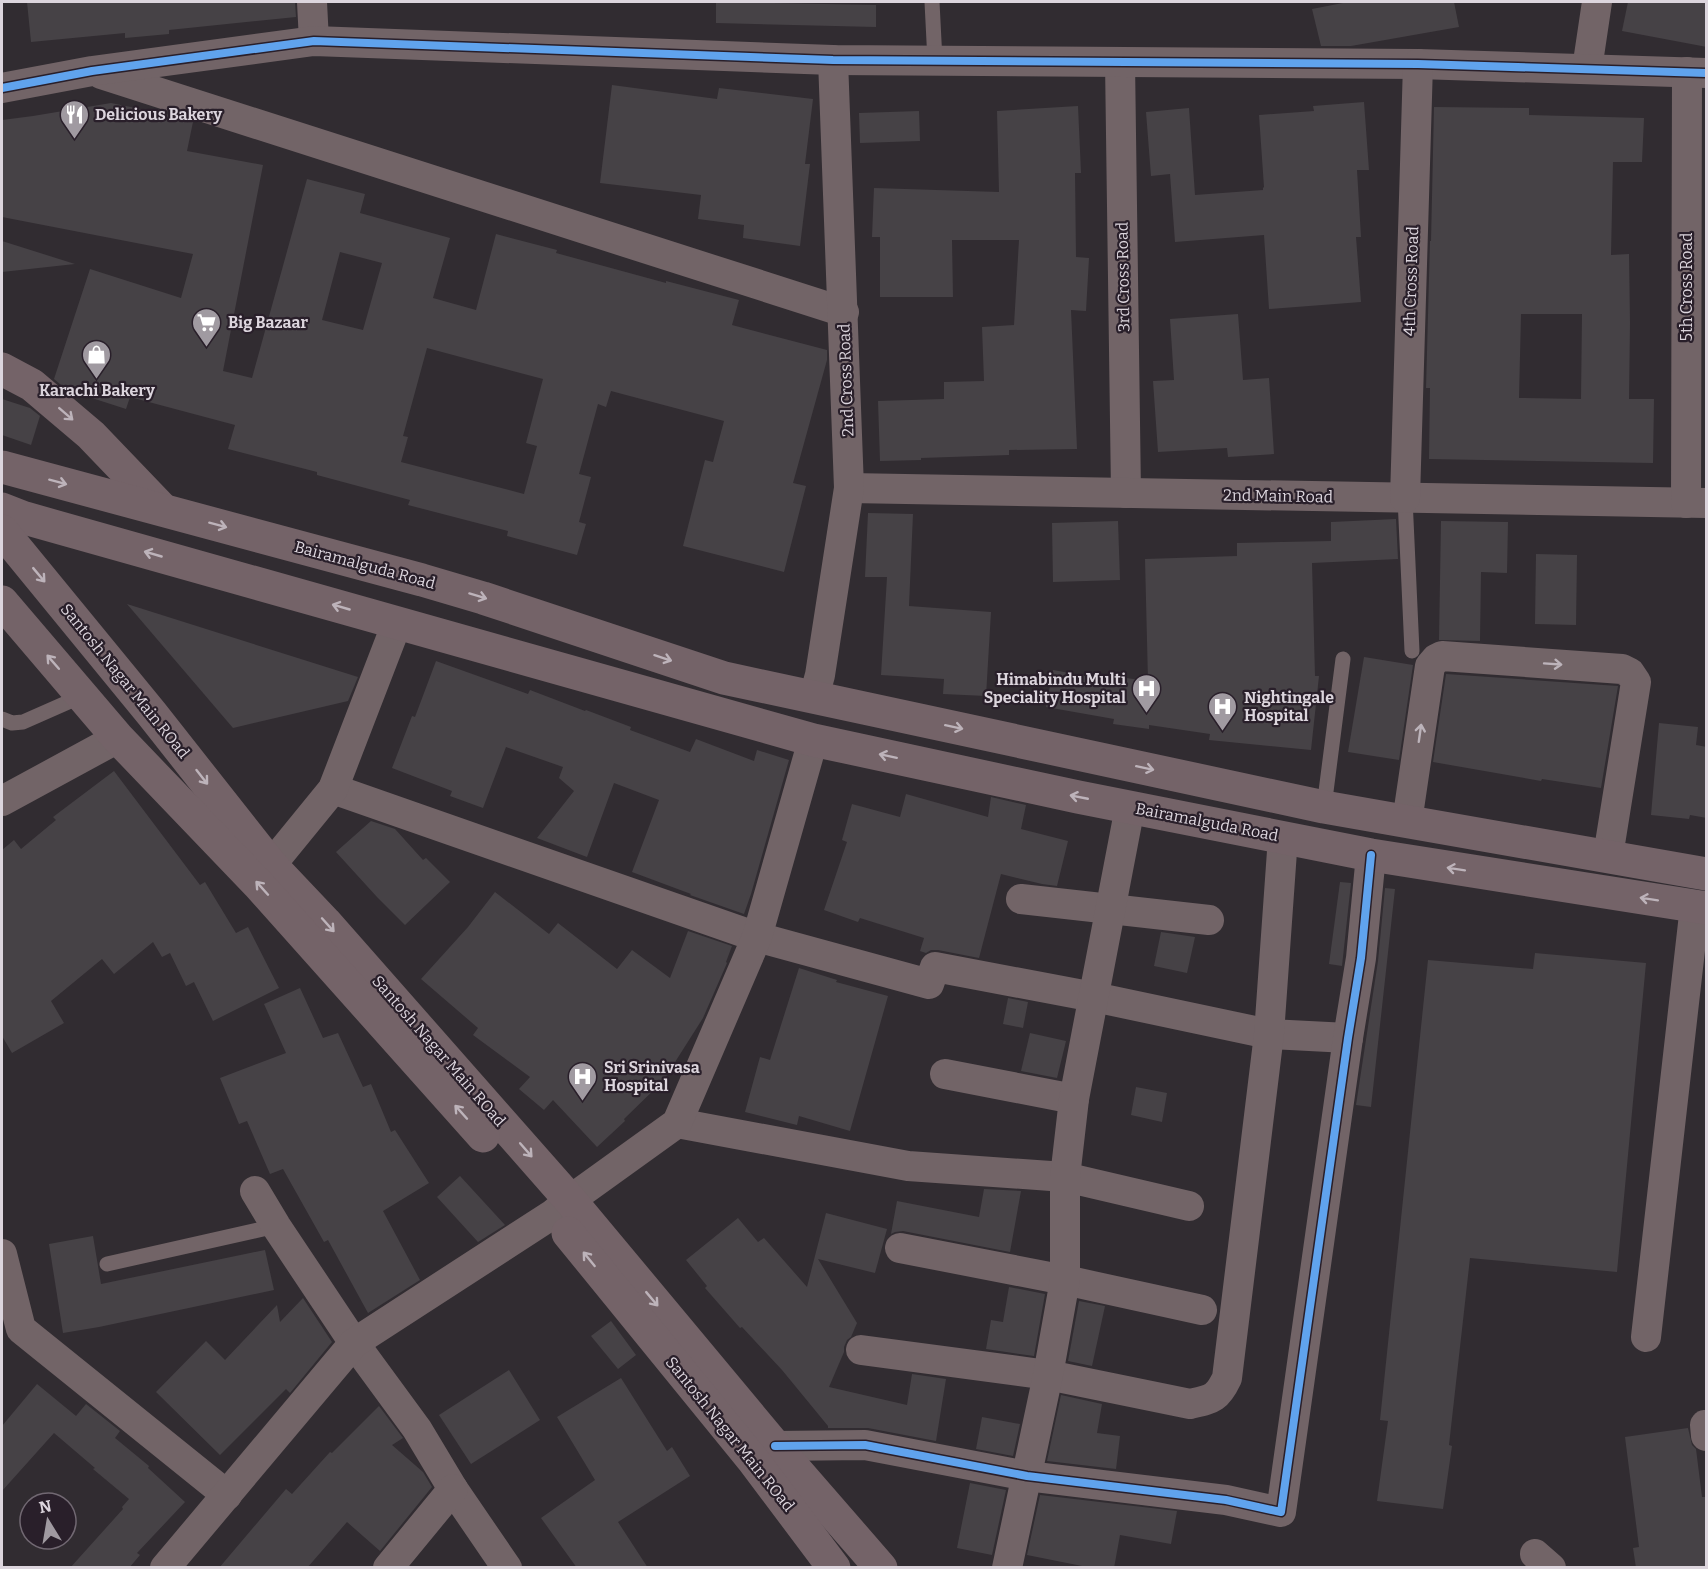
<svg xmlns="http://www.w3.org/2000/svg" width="1708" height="1569" font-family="Bitter,serif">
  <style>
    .building { fill: #464246; fill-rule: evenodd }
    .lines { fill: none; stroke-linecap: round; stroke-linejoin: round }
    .service { stroke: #726467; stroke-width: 15 }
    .minor { stroke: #726467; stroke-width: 30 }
    .primary { stroke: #746368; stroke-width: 33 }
    .cycleway-casing { stroke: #291f2a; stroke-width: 11 }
    .cycleway { stroke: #60a3ed; stroke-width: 8 }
    .oneway { stroke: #bdb3ba }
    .oneway2 { stroke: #bcb3ba }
    .labels { text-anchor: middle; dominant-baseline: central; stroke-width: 4.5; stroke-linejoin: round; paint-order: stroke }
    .poi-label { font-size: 16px; font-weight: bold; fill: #dcd5dd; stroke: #291f2a; text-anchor: start }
    .street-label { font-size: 16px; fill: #dcd5dd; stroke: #291f2a }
  </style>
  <rect width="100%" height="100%" fill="#312c31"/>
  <g class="building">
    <path d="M27,2H295L296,17L169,30V34L125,38V33L31,42Z"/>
    <path d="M716,2L876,5V27L716,23Z"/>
    <path d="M1348,2H1454L1459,27L1351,46H1321L1312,9Z"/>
    <path d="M1628,2H1707V47L1622,31Z"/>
    <path d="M612,85L717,99L719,88L813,99L805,164H810L800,246L743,238L744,225L698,219L701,195L600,183Z"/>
    <path d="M1364,102L1369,170H1357L1361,237H1356L1361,302L1269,309L1264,235L1175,242L1170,174L1151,176L1146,112L1189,108L1195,195L1263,190V188L1264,187L1259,115L1314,111L1313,106Z"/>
    <path d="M111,103L175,116L193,122L187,151L263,165L223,371L252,378L307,179L365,194L360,213L450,238L433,298L476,310L496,234L557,250L556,253L666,283V281L739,300L732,325L827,350V360L793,483L806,486L784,572L683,546L705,460L713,462L724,421L611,391L606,407L598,404L579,474L591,477L579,522L586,524L577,555L507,536L508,531L408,505L410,500L317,475V472L228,449L235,425L130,397L126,409L67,390L54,379L90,269L181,298L193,254L2,217V120L33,116ZM340,252L382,263L363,330L322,320ZM427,348L543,379L526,443L537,446L524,494L401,462L408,437L403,436Z"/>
    <path d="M1078,106L1081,173H1075L1076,257L1089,258L1086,311L1071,310L1077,449L1009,450V455L921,458V460L880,461L878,401L944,399V382L984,381L982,327L1014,325L1019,240H952L953,297H880V237H872L874,188L999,192L997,111Z"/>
    <path d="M1434,107L1529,108V115L1644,118L1642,162H1613L1611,255L1629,254L1630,323L1629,399H1654L1653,463L1429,459L1430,388H1426L1427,352L1430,241H1431ZM1521,314H1582L1581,399L1519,398Z"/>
    <path d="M919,111L920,141L860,143L859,113Z"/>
    <path d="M2,241L75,264L2,272Z"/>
    <path d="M1238,314L1243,380L1269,378L1274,454L1228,457L1227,448L1158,452L1153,381L1174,380L1170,319Z"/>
    <path d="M2,399L30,408L40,416L31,445L2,435Z"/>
    <path d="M868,513L913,514L909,606L991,612L986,696L943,694L944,679L881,675L887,577H865Z"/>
    <path d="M1396,519L1398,559L1312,563L1315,676H1319L1311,750L1209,740L1210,734L1149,725V729L1113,724L1114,719L1046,707L1053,670L1119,682V677L1148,681L1145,559L1237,556V543L1331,541V522Z"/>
    <path d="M1118,521L1120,580L1053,582L1052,523Z"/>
    <path d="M1441,521L1508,522L1507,573L1481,572L1480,641L1439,640Z"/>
    <path d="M1536,554L1577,555L1576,625L1535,624Z"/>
    <path d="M127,604L358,677L348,701L233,728Z"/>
    <path d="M1364,657L1413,665L1399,760L1348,752Z"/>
    <path d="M436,661L528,694L530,690L585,711L586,710L631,727L630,730L690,752L696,739L754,761L757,750L789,760L751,894L744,914L690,895L691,894L632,872L659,800L614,783L587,857L537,838L574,791L559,778L563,767L506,747L483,808L450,796L452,791L392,768L412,716L415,717Z"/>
    <path d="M1446,674L1618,686L1601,788L1542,779L1541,781L1433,762Z"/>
    <path d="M1659,723L1698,727L1696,745L1707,747V818L1690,815L1689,819L1651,815Z"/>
    <path d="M114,771L200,885L205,882L236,933L248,927L279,988L213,1021L194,982L186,986L170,953L162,957L153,942L114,974L102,959L51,1001L64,1023L12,1053L2,1036V850L14,840L21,849L56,820L53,817Z"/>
    <path d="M906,794L988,817L991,797L1026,805L1021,829L1068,841L1057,886L1042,884L1001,874L979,958L938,950H931L926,953L920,951L924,938L860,918L858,922L824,910L847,842L842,840L852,804L900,817Z"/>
    <path d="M371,821L395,829L423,860L426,858L450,882L405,925L377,897L336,852Z"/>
    <path d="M1340,882L1351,883L1342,966L1329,964Z"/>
    <path d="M1385,888L1395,889L1371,1107L1356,1105L1378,961Z"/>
    <path d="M495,892L549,934L558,923L617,969L632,950L670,978L688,931L732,946L726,962L727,963L703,1018L663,1081L624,1119L625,1121L597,1147L553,1100L544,1110L519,1089L530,1077L473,1035L478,1028L421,979L468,927Z"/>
    <path d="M1161,932L1195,937L1187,973L1154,966Z"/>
    <path d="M1535,953L1646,963L1617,1272L1470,1258L1449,1445L1452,1446L1443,1509L1377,1501L1388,1421L1380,1420L1428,960L1533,969Z"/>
    <path d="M799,968L837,980L836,982L888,996L850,1131L799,1116L797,1125L745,1112L760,1057L770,1060Z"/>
    <path d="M300,988L323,1038L338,1033L363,1087L371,1084L391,1132L395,1130L429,1183L383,1211L420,1280L368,1313L328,1240L324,1242L283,1169L270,1174L247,1121L239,1124L220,1078L286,1053L264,1004Z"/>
    <path d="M1008,998L1028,1002L1023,1028L1003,1024Z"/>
    <path d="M1030,1033L1066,1041L1057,1078L1021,1071Z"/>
    <path d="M1136,1087L1167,1093L1162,1122L1131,1115Z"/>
    <path d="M460,1176L505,1225L478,1242L437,1197Z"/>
    <path d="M984,1189L1021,1191L1010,1252L903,1231L895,1232L891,1234L897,1201L979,1217Z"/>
    <path d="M826,1213L887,1229L875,1273L818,1259L857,1323L851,1337L847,1340L844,1347V1352L829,1387L907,1405L912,1374L946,1379L936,1441L868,1428H828V1426L782,1370L742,1327L740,1328L705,1288L707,1286L686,1260L738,1218L758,1242L764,1238L807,1287Z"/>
    <path d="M93,1236L101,1284L265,1250L274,1290L99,1327L63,1333L49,1244Z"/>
    <path d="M1009,1287L1045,1294L1034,1356L986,1349L991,1320L1003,1322Z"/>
    <path d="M303,1298L332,1342L290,1393L286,1389L220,1455L156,1392L206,1341L225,1360L277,1305L280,1322Z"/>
    <path d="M1079,1301L1105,1306L1092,1366L1068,1361Z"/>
    <path d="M611,1321L636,1355L618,1369L591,1336Z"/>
    <path d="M509,1370L540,1420L471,1464L439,1415Z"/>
    <path d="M621,1378L667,1451L672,1447L690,1476L618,1522L648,1568H577L541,1518L595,1480L557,1417Z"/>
    <path d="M37,1384L76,1416L86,1404L120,1431L115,1438L149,1466L148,1468L185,1502L137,1553L140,1555L129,1568H70L123,1509L122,1507L129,1499L93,1469L95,1468L54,1433L2,1491V1426Z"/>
    <path d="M1061,1395L1102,1404L1097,1433L1120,1436L1116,1469L1047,1461Z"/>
    <path d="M379,1406L403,1438L392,1445L423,1472L432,1487L380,1551L347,1522L307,1568H219L286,1489L292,1494L330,1452L332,1453Z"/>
    <path d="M982,1417L1020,1424L1013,1456L976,1449Z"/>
    <path d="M1688,1428L1692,1445L1696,1449L1702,1497H1707V1568H1636L1633,1548L1639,1547L1625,1437Z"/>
    <path d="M970,1483L1006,1490L992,1555L957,1548Z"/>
    <path d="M1040,1495L1177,1511L1171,1544L1120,1535L1114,1568H1092L1027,1555Z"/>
  </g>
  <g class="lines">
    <g class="service">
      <path d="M932,2L935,61"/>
      <path d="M1405,498L1412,651"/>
      <path d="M2,719L12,723L23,722L82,696"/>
      <path d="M1324,807L1343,659"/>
      <path d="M107,1264L276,1226"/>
    </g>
    <g class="minor">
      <path d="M312,2L314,41"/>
      <path d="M1120,62L1126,493"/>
      <path d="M1587,69L1597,2"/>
      <path d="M101,74L844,312"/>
      <path d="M2,88L92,71L314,41L833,60L1418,64L1706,73"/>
      <path d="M849,488L1706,503"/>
      <path d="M1405,498L1418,64"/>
      <path d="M1686,503L1687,72"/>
      <path d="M814,697L820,675L849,488L833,60"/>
      <path d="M333,789L757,937L929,984L935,967L1094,997L1269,1034L1348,1038"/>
      <path d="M2,801L118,738"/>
      <path d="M1407,822L1430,666L1436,659L1442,656L1622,669L1630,673L1636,682L1608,856"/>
      <path d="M271,865L333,789L397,623"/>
      <path d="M1021,899L1209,920"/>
      <path d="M945,1074L1074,1099"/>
      <path d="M677,1123L908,1166L1065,1177L1189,1206"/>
      <path d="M255,1191L276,1226L354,1343L417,1429L453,1489L507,1568"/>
      <path d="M900,1248L1065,1280L1202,1310"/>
      <path d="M2,1254L21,1329L227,1495"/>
      <path d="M1646,1337L1695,906"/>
      <path d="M861,1350L1048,1375L1190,1404C1212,1399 1217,1399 1227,1378L1269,1034L1283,837"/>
      <path d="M1705,1425L1706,1436"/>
      <path d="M775,1446L865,1445L1027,1476L1226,1500L1281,1512L1348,1038L1361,958L1371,855"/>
      <path d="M1535,1554L1551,1568"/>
      <path d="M165,1568L354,1343L553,1214L570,1200L677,1123L757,937L813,740"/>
      <path d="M388,1568L453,1489"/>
      <path d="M1007,1568L1048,1375L1065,1280V1177L1074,1099L1130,807"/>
    </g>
    <g class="primary">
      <path d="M2,369L32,385L91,435L162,509"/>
      <path d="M2,467L422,580L483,598L724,678L1324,807L1706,874"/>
      <path d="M2,509L25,518L813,740L1078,797L1371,855L1706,908"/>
      <path d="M2,531L152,714L271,865L325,922L570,1200L775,1446L881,1568"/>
      <path d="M2,602L118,738L258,884L483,1136"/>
      <path d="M568,1233L753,1460L834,1568"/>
    </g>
    <defs>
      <g id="cycleway">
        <path d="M2,88L92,71L314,41L833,60L1418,64L1706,73"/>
        <path d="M775,1446L865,1445L1027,1476L1226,1500L1281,1512L1348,1038L1361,958L1371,855"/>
      </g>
    </defs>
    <use href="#cycleway" class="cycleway-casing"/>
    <use href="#cycleway" class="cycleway"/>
  </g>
  <defs><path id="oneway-shaft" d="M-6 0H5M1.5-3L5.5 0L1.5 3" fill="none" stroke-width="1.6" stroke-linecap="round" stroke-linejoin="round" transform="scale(1.5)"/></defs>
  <g class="oneway">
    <use href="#oneway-shaft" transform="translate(66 414) rotate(41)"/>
    <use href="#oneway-shaft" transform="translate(58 482) rotate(15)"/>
    <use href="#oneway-shaft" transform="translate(218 525) rotate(15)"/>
    <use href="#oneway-shaft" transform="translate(153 554) rotate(-164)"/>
    <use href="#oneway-shaft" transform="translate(39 575) rotate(50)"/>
    <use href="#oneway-shaft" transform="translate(478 596) rotate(17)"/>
    <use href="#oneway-shaft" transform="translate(341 607) rotate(-164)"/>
    <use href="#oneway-shaft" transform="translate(663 658) rotate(18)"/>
    <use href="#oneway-shaft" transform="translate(53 662) rotate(-131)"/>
    <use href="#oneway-shaft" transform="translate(954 727) rotate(12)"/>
    <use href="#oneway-shaft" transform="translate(888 756) rotate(-168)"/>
    <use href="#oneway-shaft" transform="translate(1145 768) rotate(12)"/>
    <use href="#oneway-shaft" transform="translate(202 777) rotate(52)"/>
    <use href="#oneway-shaft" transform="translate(1079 797) rotate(-169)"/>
    <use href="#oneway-shaft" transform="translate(1456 869) rotate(-171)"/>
    <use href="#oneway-shaft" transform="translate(262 888) rotate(-132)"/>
    <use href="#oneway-shaft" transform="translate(1649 899) rotate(-171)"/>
    <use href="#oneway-shaft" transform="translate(328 925) rotate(48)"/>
    <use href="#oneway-shaft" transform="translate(461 1112) rotate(-132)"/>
    <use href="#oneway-shaft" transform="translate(526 1150) rotate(49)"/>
    <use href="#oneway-shaft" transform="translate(589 1259) rotate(-129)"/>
    <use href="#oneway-shaft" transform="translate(652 1299) rotate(50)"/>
  </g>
  <g class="oneway2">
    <use href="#oneway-shaft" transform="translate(1553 664) rotate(4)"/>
    <use href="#oneway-shaft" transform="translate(1420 733) rotate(-82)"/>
  </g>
  <defs>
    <symbol id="restaurant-pin" viewBox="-11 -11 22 30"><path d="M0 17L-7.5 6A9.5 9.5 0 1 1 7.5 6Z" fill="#a09aa1" stroke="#291f2a"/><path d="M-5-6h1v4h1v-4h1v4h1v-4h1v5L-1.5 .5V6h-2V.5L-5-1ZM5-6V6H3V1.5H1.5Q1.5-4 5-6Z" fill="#fff"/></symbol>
    <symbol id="supermarket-pin" viewBox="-11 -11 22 30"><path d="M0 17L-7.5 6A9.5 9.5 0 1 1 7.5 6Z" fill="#a09aa1" stroke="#291f2a"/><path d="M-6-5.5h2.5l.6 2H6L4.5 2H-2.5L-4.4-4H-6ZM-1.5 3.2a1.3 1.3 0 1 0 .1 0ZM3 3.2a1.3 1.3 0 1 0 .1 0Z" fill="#fff"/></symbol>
    <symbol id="shop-pin" viewBox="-11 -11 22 30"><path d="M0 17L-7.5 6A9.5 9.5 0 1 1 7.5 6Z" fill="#a09aa1" stroke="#291f2a"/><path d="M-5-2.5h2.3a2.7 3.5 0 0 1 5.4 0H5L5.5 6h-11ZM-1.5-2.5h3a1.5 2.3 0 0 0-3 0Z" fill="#fff"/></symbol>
    <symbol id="hospital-pin" viewBox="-11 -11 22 30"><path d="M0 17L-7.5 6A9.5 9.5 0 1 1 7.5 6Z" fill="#a09aa1" stroke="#291f2a"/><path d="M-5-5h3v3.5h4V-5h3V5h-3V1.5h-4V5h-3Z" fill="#fff"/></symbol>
  </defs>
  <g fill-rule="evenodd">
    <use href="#restaurant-pin" x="58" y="98" width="33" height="45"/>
    <use href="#supermarket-pin" x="190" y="306" width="33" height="45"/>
    <use href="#shop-pin" x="80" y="338" width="33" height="45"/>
    <use href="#hospital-pin" x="1130" y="672" width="33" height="45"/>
    <use href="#hospital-pin" x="1206" y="690" width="33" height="45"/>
    <use href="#hospital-pin" x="566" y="1060" width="33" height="45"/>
  </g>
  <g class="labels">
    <g class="poi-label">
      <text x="95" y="114">Delicious Bakery</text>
      <text x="228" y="322">Big Bazaar</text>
      <text x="97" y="390" text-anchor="middle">Karachi Bakery</text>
      <text x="1126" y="679" text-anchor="end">Himabindu Multi<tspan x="1126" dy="18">Speciality Hospital</tspan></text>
      <text x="1244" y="697">Nightingale<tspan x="1244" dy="18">Hospital</tspan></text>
      <text x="604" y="1067">Sri Srinivasa<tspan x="604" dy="18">Hospital</tspan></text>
    </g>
    <g class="street-label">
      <text transform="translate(1123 277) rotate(-91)">3rd Cross Road</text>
      <text transform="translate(1411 281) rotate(-88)">4th Cross Road</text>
      <text transform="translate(1686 287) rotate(-90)">5th Cross Road</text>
      <text transform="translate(846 380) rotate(-92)">2nd Cross Road</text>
      <text transform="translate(1278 496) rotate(1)">2nd Main Road</text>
      <text transform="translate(365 565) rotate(15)">Bairamalguda Road</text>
      <text transform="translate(125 681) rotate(51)">Santosh Nagar Main ROad</text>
      <text transform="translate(1207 822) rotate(11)">Bairamalguda Road</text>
      <text transform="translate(439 1051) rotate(49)">Santosh Nagar Main ROad</text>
      <text transform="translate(730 1434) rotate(51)">Santosh Nagar Main ROad</text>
    </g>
  </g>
  <rect width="1708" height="1569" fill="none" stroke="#dcd5dd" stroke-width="6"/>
  <g transform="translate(48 1521) rotate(349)"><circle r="28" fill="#291f2a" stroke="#716872" stroke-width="1.5"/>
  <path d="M0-4.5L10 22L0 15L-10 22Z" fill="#a09aa1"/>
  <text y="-9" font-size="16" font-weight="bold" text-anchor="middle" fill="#dcd5dd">N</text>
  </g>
</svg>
